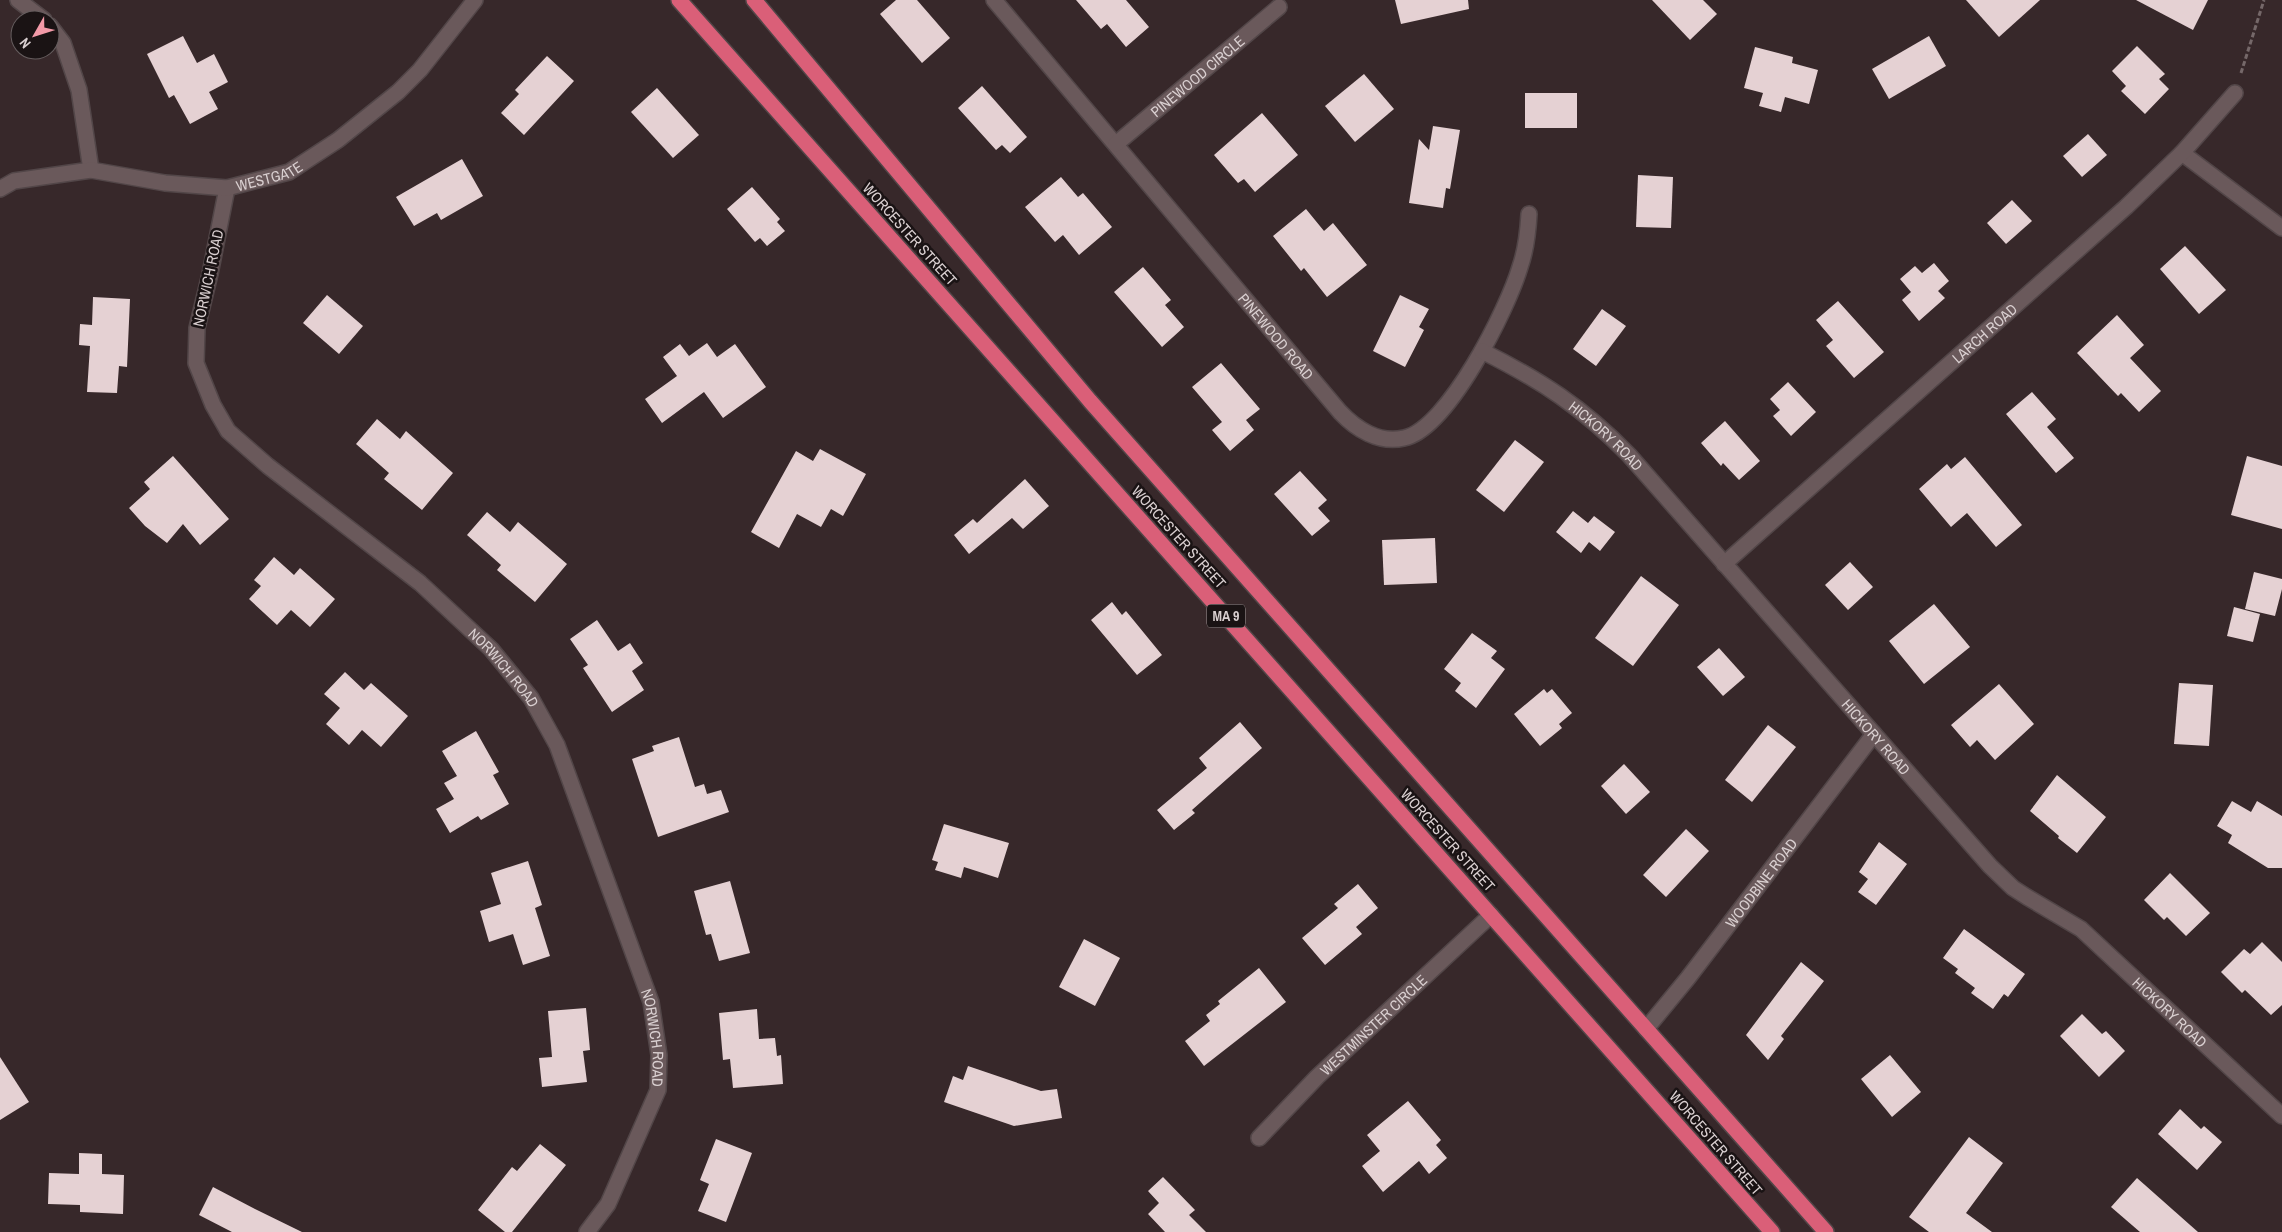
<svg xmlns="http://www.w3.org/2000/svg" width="2282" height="1232" font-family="'Archivo Narrow',sans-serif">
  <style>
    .building { fill: #e5d1d3 }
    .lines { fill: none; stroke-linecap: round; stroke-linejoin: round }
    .minor-casing { stroke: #524648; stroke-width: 18 }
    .highway-casing { stroke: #524648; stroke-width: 18 }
    .path { stroke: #756869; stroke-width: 3; stroke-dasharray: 5 2.5; stroke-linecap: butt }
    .minor { stroke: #6a595b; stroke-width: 15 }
    .highway { stroke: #da5f78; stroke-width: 15 }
    .labels { text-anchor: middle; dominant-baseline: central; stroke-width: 5; stroke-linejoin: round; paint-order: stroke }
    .shield { fill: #1a1314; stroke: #a09798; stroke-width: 1 }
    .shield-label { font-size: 14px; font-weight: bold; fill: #d9cfd0 }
    .street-label { font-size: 15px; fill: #d9cfd0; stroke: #1a1314 }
  </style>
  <rect width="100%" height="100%" fill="#37282a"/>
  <g class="building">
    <path d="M896,0H917L950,38L922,63L880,14Z"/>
    <path d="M1076,0H1126L1149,27L1126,47L1107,24L1101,29Z"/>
    <path d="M1395,0H1468L1469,9L1401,24Z"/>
    <path d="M1652,0H1703L1717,14L1690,40Z"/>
    <path d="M1966,0H2040L1999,37Z"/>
    <path d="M2136,0H2208L2193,30Z"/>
    <path d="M183,36L197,63L214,54L228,82L209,92L218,109L190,124L174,95L169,98L147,54Z"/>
    <path d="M1929,36L1946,66L1889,99L1872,69Z"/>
    <path d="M2137,46L2165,74L2159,79L2169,89L2145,114L2121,91L2126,86L2112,71Z"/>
    <path d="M1755,47L1793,57L1792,63L1818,70L1809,104L1785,97L1781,112L1759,106L1763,93L1744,88Z"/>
    <path d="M547,56L574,81L524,135L501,113L519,94L515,90Z"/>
    <path d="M1364,74L1394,109L1355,142L1325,106Z"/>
    <path d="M982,86L1027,137L1010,153L1002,145L996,150L958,108Z"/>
    <path d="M657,88L699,135L673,158L631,112Z"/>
    <rect x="1525" y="93" width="52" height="35"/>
    <path d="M1262,113L1298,155L1255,192L1244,179L1238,183L1214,155Z"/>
    <path d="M1433,126L1460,130L1450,189L1446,188L1443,208L1409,203L1419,139L1429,150Z"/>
    <path d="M2088,134L2107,155L2082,177L2063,156Z"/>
    <path d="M462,159L483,196L441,220L437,213L414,226L396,197Z"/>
    <path d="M1638,175L1673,177L1671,228L1636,227Z"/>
    <path d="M1061,177L1078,197L1083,193L1112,227L1079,255L1063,235L1055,242L1025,207Z"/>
    <path d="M752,187L780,219L777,222L785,231L767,246L760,238L755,242L727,209Z"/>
    <path d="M2012,200L2032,221L2006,244L1987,223Z"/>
    <path d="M1306,209L1324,231L1333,223L1367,265L1327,297L1304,268L1301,271L1273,236Z"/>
    <path d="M2185,246L2226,290L2199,314L2160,269Z"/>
    <path d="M1934,263L1949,281L1938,291L1945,298L1919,321L1902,300L1911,292L1900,279L1915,266L1922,273Z"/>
    <path d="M1143,267L1171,300L1165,305L1184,327L1162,347L1114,292Z"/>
    <path d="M327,295L363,326L339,354L303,323Z"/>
    <path d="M1400,295L1429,309L1419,327L1424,330L1405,367L1373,351Z"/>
    <path d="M93,297L130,299L127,367L119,366L117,393L87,392L90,346L79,345L80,324L92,325Z"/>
    <path d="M1838,301L1884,352L1854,378L1826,346L1833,340L1816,320Z"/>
    <path d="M1602,309L1626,326L1596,366L1573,349Z"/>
    <path d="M2117,315L2144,345L2130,358L2161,391L2139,412L2121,393L2118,396L2077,353Z"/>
    <path d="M707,343L717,357L735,344L766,387L723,418L704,392L662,423L645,399L677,376L663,357L680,344L689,356Z"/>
    <path d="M1221,363L1260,409L1246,420L1254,430L1230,451L1212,430L1222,422L1192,387Z"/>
    <path d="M1788,382L1816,412L1791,436L1773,416L1780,410L1770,399Z"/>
    <path d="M2032,392L2056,419L2047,427L2074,458L2056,473L2006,414Z"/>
    <path d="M377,419L400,439L406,431L453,473L422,510L384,479L389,473L356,444Z"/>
    <path d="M1725,421L1760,461L1739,480L1723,463L1721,466L1701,443Z"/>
    <path d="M1515,440L1544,462L1504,512L1476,490Z"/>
    <path d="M820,449L866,474L843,516L831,509L821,527L797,514L779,548L751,532L796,451L813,461Z"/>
    <path d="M173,456L229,519L200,545L183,524L167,543L145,526L129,508L150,489L144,482Z"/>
    <path d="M2247,456L2282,466V529L2231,515Z"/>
    <path d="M1965,457L2022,525L1996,547L1967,513L1951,527L1919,489L1947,464L1951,469Z"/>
    <path d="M1300,471L1327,500L1318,508L1330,521L1312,536L1274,494Z"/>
    <path d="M1025,479L1049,506L1023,529L1012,518L969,554L954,535L973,519L977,523Z"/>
    <path d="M1573,511L1588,523L1594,516L1615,532L1600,551L1589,542L1581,553L1556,532Z"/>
    <path d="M487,512L510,532L518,522L567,564L535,602L497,570L501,565L467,535Z"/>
    <path d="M1435,538L1437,583L1384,585L1382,540Z"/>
    <path d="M274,557L294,575L300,568L335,599L310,627L291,610L277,625L249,599L261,586L254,580Z"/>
    <path d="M1850,562L1873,587L1848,610L1825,585Z"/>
    <path d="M2254,572L2282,579V589L2275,616L2245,609Z"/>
    <path d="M1641,576L1679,605L1633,666L1595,638Z"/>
    <path d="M1112,602L1122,615L1126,611L1162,655L1137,675L1091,620Z"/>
    <path d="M1934,604L1970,647L1924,684L1889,641Z"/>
    <path d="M2234,607L2260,614L2253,642L2227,636Z"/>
    <path d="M597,620L618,651L630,643L643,663L632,671L644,690L612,712L583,668L588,665L570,639Z"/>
    <path d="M1472,633L1497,651L1491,658L1505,669L1476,708L1455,691L1461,683L1444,669Z"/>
    <path d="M1719,648L1745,677L1723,696L1697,667Z"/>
    <path d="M345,672L364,690L371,683L408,716L381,747L362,730L349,745L326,724L340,708L324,694Z"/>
    <path d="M2179,683L2213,685L2209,746L2174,744Z"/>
    <path d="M1999,684L2034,724L1995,760L1977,740L1970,747L1951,725Z"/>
    <path d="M1544,689L1547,693L1552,689L1572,713L1559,724L1562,728L1540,746L1514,714Z"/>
    <path d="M1240,722L1262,748L1192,810L1195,813L1174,830L1157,810L1207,768L1199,758Z"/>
    <path d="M1768,725L1796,747L1752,802L1725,780Z"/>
    <path d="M476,731L499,772L493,775L509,804L481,820L478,816L450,833L436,809L454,799L444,783L457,776L442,751Z"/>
    <path d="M679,737L695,787L704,784L707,794L721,790L729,812L658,837L632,759L654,751L652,746Z"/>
    <path d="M1624,764L1650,792L1626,814L1601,786Z"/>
    <path d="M2057,775L2106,817L2077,853L2058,838L2059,836L2030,811Z"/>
    <path d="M2232,801L2251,812L2257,801L2282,816V868H2268L2228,843L2232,835L2217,826Z"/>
    <path d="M944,824L1009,843L998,878L964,867L961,878L935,870L938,862L932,860Z"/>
    <path d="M1686,829L1709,851L1666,897L1643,875Z"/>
    <path d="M1879,842L1907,864L1876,905L1858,892L1868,879L1859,872Z"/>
    <path d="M528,861L542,905L535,908L550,956L523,965L513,934L489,942L480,911L501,904L491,873Z"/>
    <path d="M2170,873L2210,913L2186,936L2167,917L2164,920L2144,900Z"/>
    <path d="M730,881L750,953L719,961L711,934L706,935L694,891Z"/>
    <path d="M1358,884L1378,908L1356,927L1362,934L1325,965L1302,938L1338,908L1334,904Z"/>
    <path d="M1964,929L2025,974L2008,997L2004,994L1993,1009L1971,993L1975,988L1955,973L1958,969L1943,958Z"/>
    <path d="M1084,939L1120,958L1095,1006L1059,987Z"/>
    <path d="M2262,942L2282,962V1005L2271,1015L2245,990L2242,993L2221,972L2244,949L2250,954Z"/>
    <path d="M1801,962L1824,981L1781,1036L1784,1039L1768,1060L1746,1035Z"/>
    <path d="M1259,968L1286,1002L1204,1066L1185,1041L1210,1021L1206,1015L1220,1004L1218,1001Z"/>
    <path d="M586,1008L590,1050L583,1051L587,1082L542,1087L539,1058L552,1057L548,1011Z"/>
    <path d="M757,1009L759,1039L775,1038L777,1056L781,1055L783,1084L733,1088L730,1059L723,1060L719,1013Z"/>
    <path d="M2082,1014L2102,1034L2106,1031L2125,1051L2099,1077L2060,1036Z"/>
    <path d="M1890,1055L1921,1092L1892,1117L1861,1079Z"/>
    <path d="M0,1057L29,1102L0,1120Z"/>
    <path d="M968,1066L1041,1091L1057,1089L1062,1118L1014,1126L944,1102L953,1076L963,1080Z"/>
    <path d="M1408,1101L1441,1140L1436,1145L1447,1158L1429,1174L1419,1161L1383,1192L1362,1166L1380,1151L1367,1135Z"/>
    <path d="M2180,1109L2201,1129L2204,1126L2222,1142L2197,1170L2158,1134Z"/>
    <path d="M1969,1137L2003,1163L1966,1213L1992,1232H1929L1909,1217Z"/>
    <path d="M716,1139L752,1153L726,1222L698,1211L709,1184L700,1180Z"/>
    <path d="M540,1144L566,1165L512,1232H505L478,1210L512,1167L517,1171Z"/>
    <path d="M79,1153L102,1154V1174L124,1175L123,1214L80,1212V1205L48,1204L49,1173L79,1174Z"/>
    <path d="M1163,1177L1195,1210L1189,1215L1206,1232H1165L1148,1214L1159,1203L1148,1191Z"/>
    <path d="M2137,1178L2198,1232H2140L2111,1207Z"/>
    <path d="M213,1187L255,1209L302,1232H232L199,1215Z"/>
  </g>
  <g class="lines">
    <defs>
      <g id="minor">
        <path d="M18,0L44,20"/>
        <path id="s1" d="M994,0L1340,412C1356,429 1379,444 1404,438C1448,429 1508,308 1520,267C1526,250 1528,232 1529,214"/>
        <path d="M50,26L63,43L79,90L91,170"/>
        <path id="s2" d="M1116,144L1279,7"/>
        <path d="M2182,153L2282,228"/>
        <path id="s3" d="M227,188L210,274L197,328L196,363L213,405L228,431L268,466L420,583L491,649L531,698L557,745L651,1002L659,1055L658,1090L608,1204L587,1232"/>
        <path id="s4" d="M0,189L14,181L91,170L165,183L227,188L289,172L338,140L398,92L420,70L475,0"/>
        <path id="s5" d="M1482,351C1542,381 1582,407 1629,455L1990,866L2013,888L2027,897L2081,929L2282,1116"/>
        <path id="s6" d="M1724,564L2126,207L2182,153L2235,93"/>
        <path id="s7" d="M1646,1029L1688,978L1874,734"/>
        <path id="s8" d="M1259,1138L1317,1077L1491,915"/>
      </g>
      <g id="highway">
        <path d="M679,0L1772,1232"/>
        <path d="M754,0L1090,401L1826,1232"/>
      </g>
    </defs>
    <use href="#minor" class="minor-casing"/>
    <use href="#highway" class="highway-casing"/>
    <path class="path" d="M2241,73L2264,0"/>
    <use href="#minor" class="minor"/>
    <use href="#highway" class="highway"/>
  </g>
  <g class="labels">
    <rect class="shield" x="1207" y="604.5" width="38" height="23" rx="4"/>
    <g class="shield-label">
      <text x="1226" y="616">MA 9</text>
    </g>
    <g class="street-label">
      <text stroke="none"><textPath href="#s2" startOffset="106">PINEWOOD CIRCLE</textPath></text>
      <text stroke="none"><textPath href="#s4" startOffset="275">WESTGATE</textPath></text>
      <text transform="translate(910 234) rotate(48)">WORCESTER STREET</text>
      <text transform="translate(208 278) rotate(-78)">NORWICH ROAD</text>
      <text stroke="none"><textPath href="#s6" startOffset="348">LARCH ROAD</textPath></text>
      <text stroke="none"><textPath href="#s1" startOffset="439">PINEWOOD ROAD</textPath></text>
      <text stroke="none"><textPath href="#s5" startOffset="151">HICKORY ROAD</textPath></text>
      <text transform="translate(1179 537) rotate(48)">WORCESTER STREET</text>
      <text stroke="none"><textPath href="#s3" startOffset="618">NORWICH ROAD</textPath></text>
      <text stroke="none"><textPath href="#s5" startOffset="556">HICKORY ROAD</textPath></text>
      <text transform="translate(1448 840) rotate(48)">WORCESTER STREET</text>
      <text stroke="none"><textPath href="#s7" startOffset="186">WOODBINE ROAD</textPath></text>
      <text stroke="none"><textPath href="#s5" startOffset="961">HICKORY ROAD</textPath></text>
      <text stroke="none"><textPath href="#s8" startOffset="161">WESTMINSTER CIRCLE</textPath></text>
      <text stroke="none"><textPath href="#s3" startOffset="1022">NORWICH ROAD</textPath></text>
      <text transform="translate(1716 1143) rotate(49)">WORCESTER STREET</text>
    </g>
  </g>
  <g transform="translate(35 35) rotate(231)"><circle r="24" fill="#1a1314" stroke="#665e5f"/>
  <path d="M0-4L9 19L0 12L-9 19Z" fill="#f39aa8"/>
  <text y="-8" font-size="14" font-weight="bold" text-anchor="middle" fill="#d9cfd0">N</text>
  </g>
</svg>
